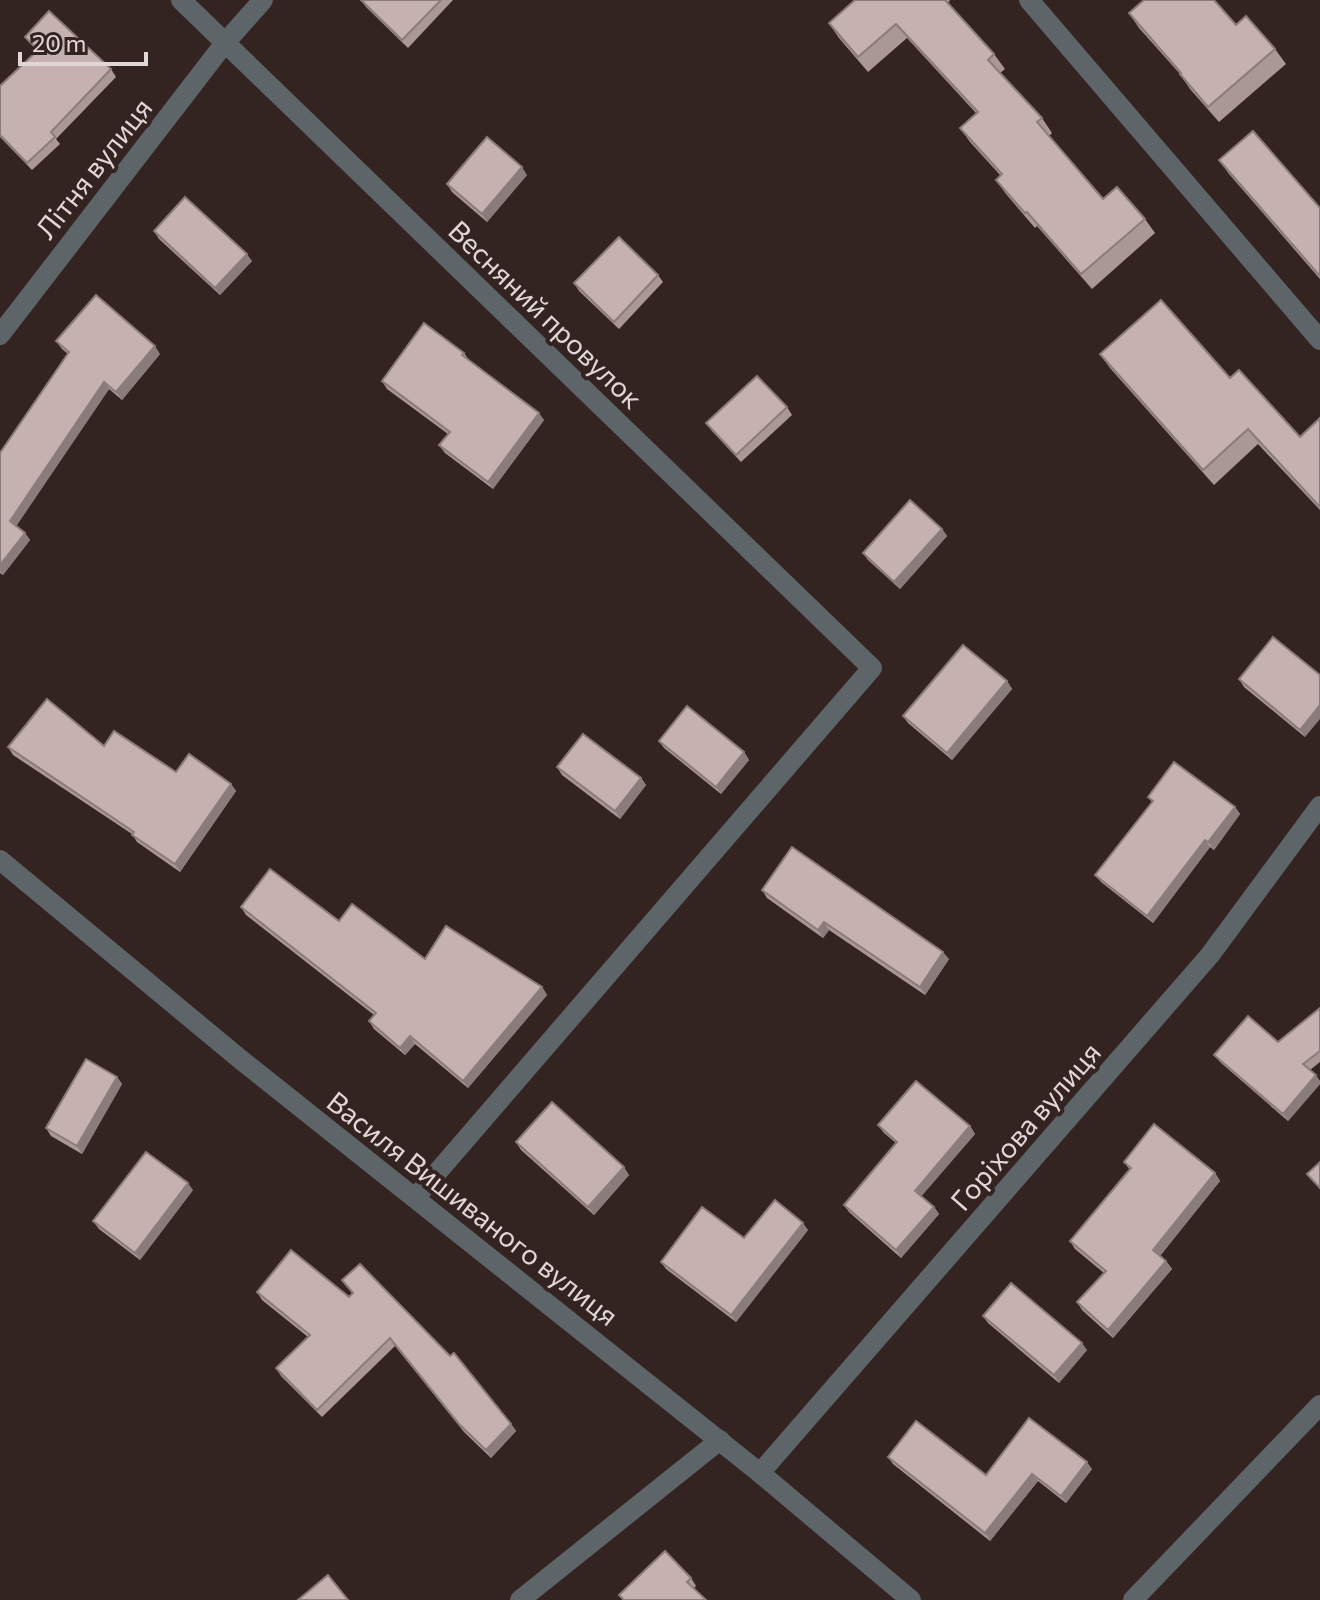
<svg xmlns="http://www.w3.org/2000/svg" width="1320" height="1600" font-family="Commissioner,sans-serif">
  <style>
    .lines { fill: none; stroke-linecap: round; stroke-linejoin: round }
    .minor { stroke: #5e6569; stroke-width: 20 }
    .wall { fill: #a99896 }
    .shaded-wall { fill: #8a7c7a }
    .building { fill: #c5b1af; stroke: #8a7c7a; stroke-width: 2 }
    .labels { text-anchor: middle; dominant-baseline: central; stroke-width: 8; stroke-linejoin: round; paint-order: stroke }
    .street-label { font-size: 28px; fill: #e1d7d6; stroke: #332422 }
  </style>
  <rect width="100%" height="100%" fill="#332422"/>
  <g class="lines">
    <g class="minor">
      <path d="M181,0L872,668L416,1197"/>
      <path d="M1029,0L1320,340"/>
      <path d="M0,335L224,44L263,0"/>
      <path d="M0,860L240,1059L760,1473L911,1600"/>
      <path d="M760,1473L1210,955L1320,806"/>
      <path d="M520,1600L720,1440"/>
      <path d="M1133,1600L1320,1405"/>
    </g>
  </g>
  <g class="wall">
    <path d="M361,0H453L408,48L366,7Z"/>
    <path d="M855,0H949L950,1L947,3L994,54L1005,69L1000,73L1042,118L1052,133L1049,136L1103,199L1145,219L1155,233L1092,289L1037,226L1035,228L1006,194L996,180L1001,176L970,142L960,128L976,113L907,38L868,72L839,38L829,23Z"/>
    <path d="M1129,13L1236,25L1275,49L1286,64L1219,122L1190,89L1180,74L1139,28Z"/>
    <path d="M25,37L111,69L116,77L56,139L60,144L32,170L0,137V86L37,51Z"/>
    <path d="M1219,160L1320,208V279L1229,174Z"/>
    <path d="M527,175L487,222L452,192L447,184Z"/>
    <path d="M154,231L252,261L220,295L159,239Z"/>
    <path d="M658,275L663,282L619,329L579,291L574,283Z"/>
    <path d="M56,341L160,354L122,400L109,389L16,526L25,533L30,540L3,575L0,573V453L68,354L62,349Z"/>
    <path d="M464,353L469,360L544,420L493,489L445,453L439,445L448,434L387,389L382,381Z"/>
    <path d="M1100,354L1230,378L1300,437L1320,418V510L1258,444L1214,485L1110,368Z"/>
    <path d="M787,407L792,415L741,462L712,431L706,423Z"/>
    <path d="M942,529L947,536L900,589L868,560L863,553Z"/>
    <path d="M1273,637L1305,737L1244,687L1239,679Z"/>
    <path d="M1007,681L1012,689L952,760L908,723L903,716Z"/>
    <path d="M659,741L744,752L749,760L721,794L664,748Z"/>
    <path d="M104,746L176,772L231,784L236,791L180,872L137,842L132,834L13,755L8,747Z"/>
    <path d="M557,767L641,778L646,785L620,819L562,775Z"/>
    <path d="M1148,797L1235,807L1240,814L1214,850L1210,847L1153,923L1101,882L1095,875L1152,802Z"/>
    <path d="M762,890L949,959L925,995L829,930L823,938L767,898Z"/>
    <path d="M241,907L339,921L425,959L542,987L547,995L468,1088L415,1044L405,1055L374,1029L369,1021L374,1015L246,915Z"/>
    <path d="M1320,1008V1062L1310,1070L1320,1081V1084L1288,1121L1220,1062L1214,1055L1278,1042Z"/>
    <path d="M117,1077L122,1084L82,1154L51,1136L46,1128Z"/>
    <path d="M878,1125L970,1126L975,1134L921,1196L934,1207L939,1214L901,1258L849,1212L844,1205L896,1143L884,1133Z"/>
    <path d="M516,1142L629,1175L594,1215L521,1150Z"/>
    <path d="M1124,1162L1215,1173L1220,1181L1160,1256L1166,1261L1172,1269L1113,1338L1082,1310L1077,1302L1104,1273L1075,1249L1070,1241L1130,1170Z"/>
    <path d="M193,1190L140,1260L99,1229L93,1221Z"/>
    <path d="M808,1230L736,1322L666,1269L661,1262L744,1238Z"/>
    <path d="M291,1250L511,1424L516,1431L491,1458L464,1432L395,1346L322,1417L281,1376L276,1368L308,1337L262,1300L257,1292Z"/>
    <path d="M983,1316L1087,1350L1059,1383L988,1323Z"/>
    <path d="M888,1457L986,1475L1092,1469L1066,1503L1038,1481L990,1541L893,1464Z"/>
    <path d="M691,1578L696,1586L694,1588L706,1600H623L619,1595Z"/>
  </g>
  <g class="shaded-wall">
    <path d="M522,167L527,175L487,222L482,214Z"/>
    <path d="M247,254L252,261L220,295L215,288Z"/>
    <path d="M155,346L160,354L122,400L116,392Z"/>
    <path d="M104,382L109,389L15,528L10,521Z"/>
    <path d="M539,413L544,420L493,489L488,482Z"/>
    <path d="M942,529L947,536L900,589L894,582Z"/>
    <path d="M25,533L30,540L3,575L0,571V565Z"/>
    <path d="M1007,681L1012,689L952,760L947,753Z"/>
    <path d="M1320,705V719L1305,737L1300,730Z"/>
    <path d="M744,752L749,760L721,794L716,787Z"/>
    <path d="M641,778L646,785L620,819L615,811Z"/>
    <path d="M231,784L236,791L180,872L175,864Z"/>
    <path d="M1235,807L1240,814L1214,850L1208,842Z"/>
    <path d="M1205,840L1210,847L1153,923L1147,916Z"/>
    <path d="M824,922L829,930L823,938L818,930Z"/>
    <path d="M943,952L949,959L925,995L920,987Z"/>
    <path d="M542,987L547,995L468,1088L463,1081Z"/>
    <path d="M410,1036L415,1044L405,1055L400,1048Z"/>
    <path d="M1316,1075L1320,1081V1084L1288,1121L1283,1114Z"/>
    <path d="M117,1077L122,1084L82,1154L77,1146Z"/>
    <path d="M970,1126L975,1134L920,1198L915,1191Z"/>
    <path d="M624,1167L629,1175L594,1215L588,1207Z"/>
    <path d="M1215,1173L1220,1181L1158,1258L1153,1250Z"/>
    <path d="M188,1183L193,1190L140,1260L135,1253Z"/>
    <path d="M934,1207L939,1214L901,1258L896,1250Z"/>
    <path d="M803,1223L808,1230L736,1322L731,1315Z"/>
    <path d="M1166,1261L1172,1269L1113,1338L1108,1330Z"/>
    <path d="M1082,1343L1087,1350L1059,1383L1054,1375Z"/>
    <path d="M511,1424L516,1431L491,1458L486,1450Z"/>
    <path d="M1087,1462L1092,1469L1066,1503L1061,1496Z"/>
    <path d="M1032,1474L1038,1481L990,1541L985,1533Z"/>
  </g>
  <g class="building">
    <path d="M361,0H441L402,40Z"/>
    <path d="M855,0H945L994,54L988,60L1042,118L1037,122L1103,199L1117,187L1145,219L1081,274L1027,212L1025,213L996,180L1002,174L960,128L978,112L896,24L858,57L829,23Z"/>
    <path d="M1144,0H1214L1236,25L1246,16L1275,49L1208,107L1180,74L1181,73L1129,13Z"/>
    <path d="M49,11L111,69L51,132L55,137L27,163L0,135V86L38,50L25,37Z"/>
    <path d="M1253,131L1320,208V276L1219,160Z"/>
    <path d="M487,137L522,167L482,214L447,184Z"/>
    <path d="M185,197L247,254L215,288L154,231Z"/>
    <path d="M619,237L658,275L614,322L574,283Z"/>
    <path d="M96,295L155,346L116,392L104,382L10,521L25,533L0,565V453L69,352L56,341Z"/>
    <path d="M1161,300L1230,378L1239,370L1300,437L1320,418V507L1248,429L1203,470L1100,354Z"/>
    <path d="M424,323L464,353L462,355L539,413L488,482L439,445L450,432L382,381Z"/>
    <path d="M757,376L787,407L736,455L706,423Z"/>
    <path d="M910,500L942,529L894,582L863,553Z"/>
    <path d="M1273,637L1320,675V705L1300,730L1239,679Z"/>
    <path d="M963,645L1007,681L947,753L903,716Z"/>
    <path d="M47,699L104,746L114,731L176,772L189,754L231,784L175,864L132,835L134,832L8,747Z"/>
    <path d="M687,706L744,752L716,787L659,741Z"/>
    <path d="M583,734L641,778L615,811L557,767Z"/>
    <path d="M1174,762L1235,807L1208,842L1205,840L1147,916L1095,875L1153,801L1148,797Z"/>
    <path d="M792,847L943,952L920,987L824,922L818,930L762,890Z"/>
    <path d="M270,869L339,921L352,904L425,959L446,926L542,987L463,1081L410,1036L400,1048L369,1021L376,1013L241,907Z"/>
    <path d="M1320,1008V1051L1303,1064L1316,1075L1283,1114L1214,1055L1248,1016L1278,1042Z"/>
    <path d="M86,1059L117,1077L77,1146L46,1128Z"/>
    <path d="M916,1081L970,1126L915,1191L934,1207L896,1250L844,1205L897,1142L878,1125Z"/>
    <path d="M552,1102L624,1167L588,1207L516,1142Z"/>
    <path d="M1154,1124L1215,1173L1153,1250L1166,1261L1108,1330L1077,1302L1106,1271L1070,1241L1131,1168L1124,1162Z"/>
    <path d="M146,1152L188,1183L135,1253L93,1221Z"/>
    <path d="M1320,1162V1188L1307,1174Z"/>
    <path d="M775,1200L803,1223L731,1315L661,1262L702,1207L744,1238Z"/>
    <path d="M291,1250L349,1297L353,1293L342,1280L360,1264L450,1356L454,1353L511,1424L486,1450L459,1424L390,1338L317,1410L276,1368L310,1335L257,1292Z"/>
    <path d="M1011,1283L1082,1343L1054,1375L983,1316Z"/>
    <path d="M1029,1418L1087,1462L1061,1496L1032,1474L985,1533L888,1457L916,1421L986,1475Z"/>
    <path d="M665,1551L691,1578L687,1582L706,1600H624L619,1595Z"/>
    <path d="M328,1575L348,1600H298Z"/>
  </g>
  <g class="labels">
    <g class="street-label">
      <text transform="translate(93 168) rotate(-52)">Літня вулиця</text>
      <text transform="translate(546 314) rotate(44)">Весняний провулок</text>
      <text transform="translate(1025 1126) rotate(-49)">Горіхова вулиця</text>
      <text transform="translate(473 1208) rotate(38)">Василя Вишиваного вулиця</text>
    </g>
  </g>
  <path d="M20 52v12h126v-12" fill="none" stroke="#e1d7d6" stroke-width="4"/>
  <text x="32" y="52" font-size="24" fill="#e1d7d6" stroke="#332422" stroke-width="6" paint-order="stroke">20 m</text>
</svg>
